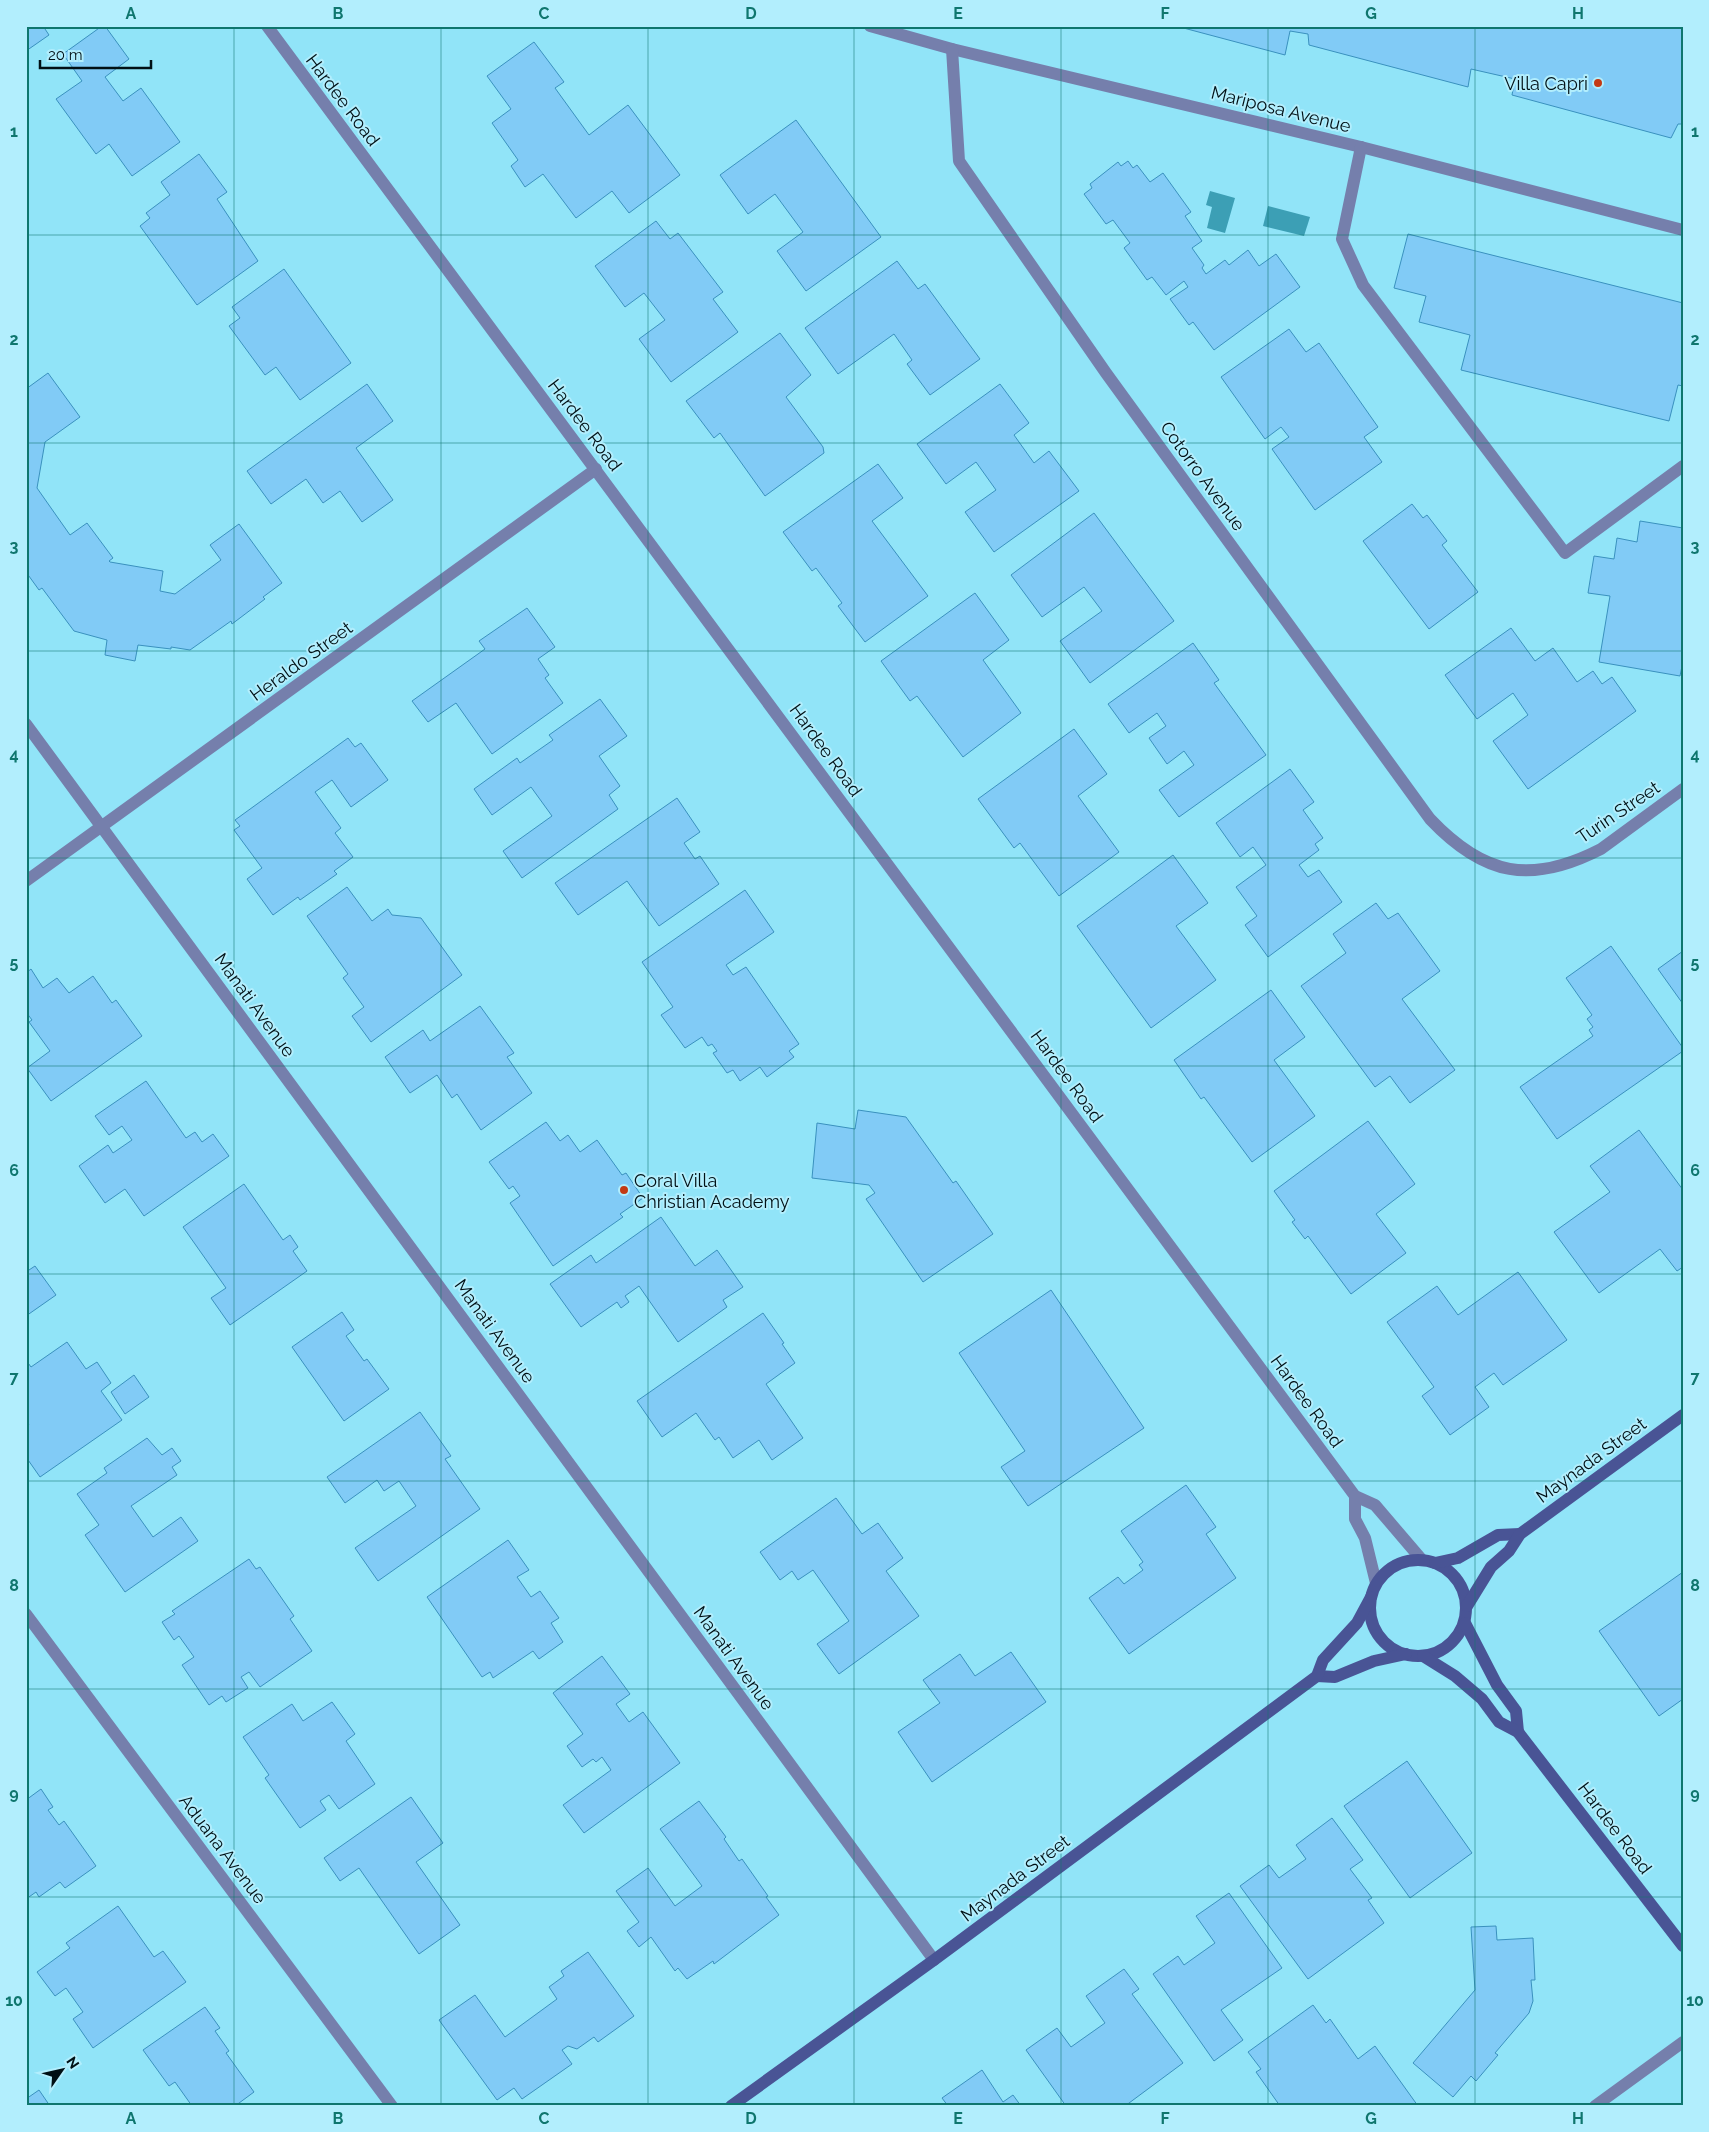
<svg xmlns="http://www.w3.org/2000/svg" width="1709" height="2132" font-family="Raleway,sans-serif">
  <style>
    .water { fill: #3c9fb5 }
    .building { fill: #81cbf6; stroke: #3a91be }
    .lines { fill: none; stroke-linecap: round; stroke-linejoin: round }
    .street { stroke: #757fac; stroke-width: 12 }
    .secondary { stroke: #495495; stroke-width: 12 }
    .grid { fill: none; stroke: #0f766e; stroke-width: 1; stroke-opacity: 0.55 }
    .poi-dot { fill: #c33914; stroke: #b2eefd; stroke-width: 2 }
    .labels { text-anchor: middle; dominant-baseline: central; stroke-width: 4; stroke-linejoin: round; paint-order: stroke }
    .poi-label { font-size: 18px; fill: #001015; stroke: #b2eefd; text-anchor: end }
    .street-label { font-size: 18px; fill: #001015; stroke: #b2eefd }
    .neatline { fill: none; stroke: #0f766e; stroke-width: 2 }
    .grid-label { font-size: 16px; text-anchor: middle; font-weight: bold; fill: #0f766e }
  </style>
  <rect width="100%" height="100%" fill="#91e4f8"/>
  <g class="water">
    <path d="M1210,191L1235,198L1225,233L1207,228L1212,207L1206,205Z"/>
    <path d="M1268,206L1310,217L1304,236L1263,226Z"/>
  </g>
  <g class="building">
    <path d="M26,26H43L49,35L26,51Z"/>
    <path d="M102,26H105L129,59L105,77L123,101L141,88L180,142L132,176L109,144L96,154L56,99L82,81L63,54Z"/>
    <path d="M1176,26H1683V124H1678L1671,138L1512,95L1515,79L1471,69L1468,87L1309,45L1308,34L1290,31L1285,55Z"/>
    <path d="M534,42L564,82L555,88L589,135L628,105L680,175L629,213L612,191L576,218L543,174L525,187L511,166L518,160L492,123L511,109L487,76Z"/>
    <path d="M796,120L881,237L806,291L777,251L803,232L775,194L748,214L720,175Z"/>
    <path d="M199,154L227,192L217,199L258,261L197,305L140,226L150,218L146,213L170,195L161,182Z"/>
    <path d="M1128,161L1133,168L1137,165L1150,182L1163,173L1191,212L1185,216L1202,241L1192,248L1204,265L1202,268L1206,274L1225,260L1229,265L1248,250L1259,266L1276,254L1300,287L1214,350L1193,322L1189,325L1170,299L1188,287L1184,281L1166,295L1152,277L1147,280L1124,248L1130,243L1113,220L1106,224L1084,194L1092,188L1090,184L1118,162L1121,166Z"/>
    <path d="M656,221L670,239L678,233L723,292L713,299L738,332L671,382L639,339L665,320L644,293L625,307L595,266Z"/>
    <path d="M1408,234L1683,303V386L1678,385L1669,421L1461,370L1470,335L1419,322L1426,296L1394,288Z"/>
    <path d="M897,261L918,289L925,284L980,359L930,395L907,364L912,360L894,334L838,374L805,328Z"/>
    <path d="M284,269L351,363L300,400L276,367L265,375L229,326L240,318L232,307Z"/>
    <path d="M1289,329L1306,352L1319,343L1378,427L1364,437L1382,462L1315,510L1272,449L1289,437L1281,427L1265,439L1221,377Z"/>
    <path d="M780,333L811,375L786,397L823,447L824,453L765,496L720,433L714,438L686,401Z"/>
    <path d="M48,373L80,417L45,442L37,488L70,535L87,523L113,558L109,561L110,562L163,571L160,591L175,594L221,560L210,545L239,524L282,583L263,597L265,599L232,624L231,621L190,650L171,647V649L138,645L135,661L105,655L107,640L74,631L42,588L39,590L26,572V389Z"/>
    <path d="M367,384L393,421L356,448L393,500L362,522L340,491L323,503L306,479L271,504L247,471Z"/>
    <path d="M1000,384L1029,423L1014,435L1034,463L1049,451L1079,491L994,552L965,512L996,490L976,462L946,484L917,444Z"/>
    <path d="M878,464L903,498L872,521L928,596L865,642L838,606L842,603L816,568L812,571L783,532Z"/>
    <path d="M1412,504L1423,518L1427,515L1447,541L1442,545L1478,592L1429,629L1363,541Z"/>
    <path d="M1094,513L1174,621L1090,683L1060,641L1102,611L1084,587L1042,617L1011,575Z"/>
    <path d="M1640,521L1683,528V661L1680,676L1599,662L1610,596L1588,593L1594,556L1614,559L1617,538L1637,542Z"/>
    <path d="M975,593L1009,640L983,660L1021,713L963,757L917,696L910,701L881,661Z"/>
    <path d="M527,608L555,647L538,659L549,675L545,678L563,703L492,754L456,703L428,722L412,701L485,649L479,641Z"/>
    <path d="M1511,628L1535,661L1553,648L1577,682L1593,671L1602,684L1612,677L1636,711L1528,789L1493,741L1528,715L1513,693L1477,719L1445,675Z"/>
    <path d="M1193,643L1219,680L1214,683L1266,755L1179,817L1159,790L1194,765L1184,751L1167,764L1149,738L1166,726L1157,713L1129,733L1108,704Z"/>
    <path d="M600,699L627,736L599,756L620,786L609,795L618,809L522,878L503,851L552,816L531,787L492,815L474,789L517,758L520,763L553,740L549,735Z"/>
    <path d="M1074,729L1107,774L1078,796L1119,852L1059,896L1020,843L1014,848L978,799Z"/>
    <path d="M348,738L355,747L361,743L388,780L351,807L332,780L315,792L341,828L335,833L353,857L334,871L337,874L300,900L298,897L273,915L247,879L262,868L234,830L240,826L235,820Z"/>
    <path d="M1290,769L1314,802L1303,810L1323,838L1315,844L1319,850L1299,865L1308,877L1319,870L1342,902L1268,957L1245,925L1257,916L1236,887L1266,865L1253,847L1240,857L1216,823Z"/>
    <path d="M677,798L700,832L684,843L695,859L700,856L719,884L659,926L627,881L578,915L555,883Z"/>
    <path d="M1173,855L1208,903L1176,926L1216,980L1151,1028L1077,926Z"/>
    <path d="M347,887L372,921L388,909L392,915L421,918L462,975L371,1042L352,1016L364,1007L343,978L348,974L307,916Z"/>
    <path d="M745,890L774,932L726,965L733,975L746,967L799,1044L789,1051L794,1057L767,1077L760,1067L740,1081L733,1070L727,1073L713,1053L717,1051L712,1044L708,1046L702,1037L685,1048L661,1015L673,1007L642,962Z"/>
    <path d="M1376,903L1388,919L1398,913L1440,971L1402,999L1455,1070L1410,1103L1390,1076L1375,1087L1301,986L1346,953L1333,934Z"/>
    <path d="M1611,946L1683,1048V1051L1557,1139L1520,1087L1593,1036L1589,1030L1593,1027L1587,1019L1592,1015L1566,978Z"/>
    <path d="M1683,951V1004L1658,969Z"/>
    <path d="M31,969L43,988L57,978L69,993L93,976L112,1003L116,1000L142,1036L51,1101L27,1068L50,1051L29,1022L32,1020L26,1012V973Z"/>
    <path d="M1271,990L1305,1037L1274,1060L1315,1116L1252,1162L1204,1097L1201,1099L1174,1060Z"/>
    <path d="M480,1006L514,1053L507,1057L532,1093L481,1130L457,1094L452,1098L437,1075L410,1093L385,1057L423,1030L430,1041Z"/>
    <path d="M146,1081L186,1138L195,1132L202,1142L213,1134L229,1156L144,1216L125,1189L105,1203L79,1166L108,1145L113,1153L132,1140L122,1126L109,1135L95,1116Z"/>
    <path d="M858,1110L906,1117L953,1183L956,1181L993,1234L923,1282L866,1199L875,1193L869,1185L812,1178L817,1123L855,1129Z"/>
    <path d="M1368,1121L1415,1184L1376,1214L1406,1253L1351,1294L1308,1236L1305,1239L1292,1222L1295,1220L1274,1191Z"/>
    <path d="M546,1122L560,1141L568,1135L580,1152L597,1140L622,1175L626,1173L643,1198L620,1214L623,1217L553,1266L510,1203L520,1196L513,1186L509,1189L489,1162Z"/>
    <path d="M1639,1130L1683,1190V1267L1677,1271L1660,1249L1599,1293L1554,1232L1610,1192L1590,1166Z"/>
    <path d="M244,1184L283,1240L290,1235L298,1247L293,1251L307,1271L230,1325L211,1298L226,1288L183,1227Z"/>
    <path d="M661,1217L695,1266L717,1250L743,1287L723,1300L727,1307L678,1342L639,1286L625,1296L629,1302L621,1308L617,1302L581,1327L550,1284L591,1255L596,1263Z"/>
    <path d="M35,1266L56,1295L26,1316V1272Z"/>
    <path d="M1518,1272L1567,1340L1503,1385L1494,1373L1475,1387L1489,1407L1450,1435L1422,1396L1434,1387L1387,1322L1437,1286L1458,1315Z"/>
    <path d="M1051,1290L1144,1428L1028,1506L1001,1467L1025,1451L959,1353Z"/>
    <path d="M342,1312L354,1330L346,1336L364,1361L367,1359L389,1389L344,1421L292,1347Z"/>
    <path d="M763,1313L784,1343L782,1344L795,1363L766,1384L803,1438L772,1460L759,1440L733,1458L719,1437L715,1440L696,1413L662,1437L637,1401Z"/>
    <path d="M67,1342L86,1369L97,1362L111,1383L101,1391L122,1420L40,1477L26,1457V1427L29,1425L26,1421V1360L31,1367Z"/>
    <path d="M134,1375L149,1397L125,1414L111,1392Z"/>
    <path d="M420,1412L451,1456L445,1459L480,1509L378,1581L355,1548L416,1506L399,1481L384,1491L377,1480L345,1503L327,1477Z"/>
    <path d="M147,1438L162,1455L172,1448L181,1461L172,1467L177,1475L131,1506L153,1537L181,1517L198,1541L125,1592L85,1535L99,1525L77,1494L107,1473L104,1468Z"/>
    <path d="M1186,1485L1216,1527L1206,1534L1236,1578L1129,1654L1089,1598L1118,1577L1124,1584L1143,1570L1139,1565L1143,1562L1121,1531Z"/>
    <path d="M836,1498L862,1534L878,1523L903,1558L886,1571L919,1616L839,1674L817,1644L849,1621L813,1570L798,1580L792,1571L780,1580L760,1552Z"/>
    <path d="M508,1540L529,1570L517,1577L531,1597L540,1591L559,1618L551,1623L563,1642L539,1659L533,1651L493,1678L490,1672L482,1677L427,1597Z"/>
    <path d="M249,1559L256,1569L260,1567L294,1616L290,1619L312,1651L260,1687L249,1672L241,1677L248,1688L226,1702L222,1696L209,1705L182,1665L194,1657L179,1636L174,1640L162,1622L175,1614L172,1611Z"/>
    <path d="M1683,1572V1699L1659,1716L1599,1631Z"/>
    <path d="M1011,1652L1046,1702L932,1782L898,1732L940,1703L923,1680L960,1654L975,1676Z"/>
    <path d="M602,1656L630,1694L616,1704L629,1722L643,1712L680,1763L584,1833L563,1805L611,1770L602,1757L596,1762L593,1759L582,1767L567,1746L583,1734L553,1693Z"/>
    <path d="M332,1702L355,1734L346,1741L375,1784L339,1809L329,1795L320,1801L326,1810L300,1828L265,1778L269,1775L243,1737L292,1704L303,1721Z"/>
    <path d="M1407,1761L1472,1853L1410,1898L1344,1806Z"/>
    <path d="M41,1789L53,1807L48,1810L59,1825L64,1821L96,1866L65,1888L60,1882L39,1897L36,1892L26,1899V1800Z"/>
    <path d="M411,1797L443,1843L416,1862L460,1925L419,1954L359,1868L340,1881L324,1858Z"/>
    <path d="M699,1801L726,1837L724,1839L739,1861L742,1859L768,1896L766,1897L779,1915L714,1964L713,1961L687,1979L678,1968L675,1971L651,1937L639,1947L627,1931L639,1922L616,1891L648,1868L675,1906L702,1886L660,1829Z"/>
    <path d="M1332,1818L1363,1860L1350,1869L1372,1898L1368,1900L1384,1923L1308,1979L1240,1886L1269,1865L1279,1878L1306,1859L1296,1845Z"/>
    <path d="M1229,1893L1282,1968L1221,2010L1243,2040L1214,2061L1153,1974L1178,1956L1184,1965L1215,1943L1196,1916Z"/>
    <path d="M118,1906L154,1957L163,1951L186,1982L93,2048L73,2019L83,2012L66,1988L55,1996L37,1972L70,1948L66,1943Z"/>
    <path d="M1496,1926L1497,1940L1533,1938L1535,1980H1531L1533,2001L1529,2013L1495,2053L1498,2055L1476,2081L1471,2076L1453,2097L1413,2063L1475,1990L1471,1927Z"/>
    <path d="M588,1952L634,2016L598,2042L594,2037L577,2049L568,2046L562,2050L572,2064L522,2099L514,2088L497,2100L439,2020L475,1995L505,2037L557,1999L549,1987L564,1976L561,1971Z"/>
    <path d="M1124,1969L1139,1989L1132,1994L1183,2063L1125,2106H1066L1026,2050L1057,2028L1071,2047L1105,2023L1086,1996Z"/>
    <path d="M1313,2005L1326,2023L1330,2019L1358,2059L1375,2046L1418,2106H1280L1256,2072L1261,2069L1248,2052Z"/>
    <path d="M205,2007L220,2028L215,2031L229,2051L226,2053L254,2092L235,2106H192L175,2082L169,2086L143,2050Z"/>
    <path d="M982,2070L1003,2102L1013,2095L1021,2106H948L942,2098Z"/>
    <path d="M39,2090L50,2106H26V2099Z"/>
  </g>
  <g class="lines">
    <g class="street">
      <path d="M267,26L1355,1496L1375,1505L1422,1560"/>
      <path d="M870,26L952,49L1361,147L1683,230"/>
      <path d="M952,49L959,161L1106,373L1430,819C1484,876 1531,885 1601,849L1683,789"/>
      <path d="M1361,147L1342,239L1363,285L1565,553L1683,466"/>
      <path d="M26,724L934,1960"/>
      <path d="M26,881L596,469"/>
      <path d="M1355,1496V1519L1365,1538L1376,1583"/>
      <path d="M26,1614L392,2106"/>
      <path d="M1595,2106L1683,2042"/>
    </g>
    <g class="secondary">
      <circle cx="1418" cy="1608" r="48"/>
      <path d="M1435,1563L1458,1558L1498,1535L1520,1534"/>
      <path d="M1467,1606L1491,1567L1509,1551L1520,1534L1683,1415"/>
      <path d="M1465,1623L1497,1685L1516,1711L1518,1732"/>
      <path d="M1423,1656L1455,1676L1482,1699L1499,1722L1518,1732L1683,1946"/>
      <path d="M1317,1676L1335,1677L1374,1661L1406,1654"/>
      <path d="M731,2106L934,1960L1317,1676L1323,1660L1357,1623L1371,1597"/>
    </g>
  </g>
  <path class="grid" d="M234,26V2106M441,26V2106M648,26V2106M854,26V2106M1061,26V2106M1268,26V2106M1475,26V2106M26,235H1683M26,443H1683M26,651H1683M26,858H1683M26,1066H1683M26,1274H1683M26,1481H1683M26,1689H1683M26,1897H1683"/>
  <g class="poi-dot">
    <circle cx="1598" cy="83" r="5"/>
    <circle cx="624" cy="1190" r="5"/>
  </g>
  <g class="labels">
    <g class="poi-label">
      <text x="1588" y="83">Villa Capri</text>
      <text x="634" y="1180" text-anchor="start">Coral Villa<tspan x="634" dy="21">Christian Academy</tspan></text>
    </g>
    <g class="street-label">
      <text transform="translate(343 100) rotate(53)">Hardee Road</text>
      <text transform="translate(1281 109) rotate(14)">Mariposa Avenue</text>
      <text transform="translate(585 425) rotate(53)">Hardee Road</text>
      <text transform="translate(1203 476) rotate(54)">Cotorro Avenue</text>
      <text transform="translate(301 661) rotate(-36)">Heraldo Street</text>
      <text transform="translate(826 750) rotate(54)">Hardee Road</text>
      <text transform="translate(1618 812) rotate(-34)">Turin Street</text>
      <text transform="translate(255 1005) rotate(54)">Manati Avenue</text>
      <text transform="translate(1067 1076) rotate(54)">Hardee Road</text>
      <text transform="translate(495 1331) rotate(54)">Manati Avenue</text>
      <text transform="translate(1307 1401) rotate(54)">Hardee Road</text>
      <text transform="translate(1591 1460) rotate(-36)">Maynada Street</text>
      <text transform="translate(734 1658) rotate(54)">Manati Avenue</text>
      <text transform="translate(1615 1828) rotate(53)">Hardee Road</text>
      <text transform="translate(223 1849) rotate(53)">Aduana Avenue</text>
      <text transform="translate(1015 1878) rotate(-37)">Maynada Street</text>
    </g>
  </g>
  <rect width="1709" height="2132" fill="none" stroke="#b2eefd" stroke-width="55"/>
  <g transform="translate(62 2070) rotate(56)" stroke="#b2eefd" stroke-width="4" paint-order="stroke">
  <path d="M0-4L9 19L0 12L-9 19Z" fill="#001015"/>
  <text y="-8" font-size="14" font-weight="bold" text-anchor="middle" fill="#001015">N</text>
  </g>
  <path d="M40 60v8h111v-8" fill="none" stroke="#001015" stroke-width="2.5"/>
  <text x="48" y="60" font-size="15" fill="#001015" stroke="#b2eefd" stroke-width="4" paint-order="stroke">20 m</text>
  <rect x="28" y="28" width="1654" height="2076" class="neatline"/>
  <g class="grid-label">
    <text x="131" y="19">A</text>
    <text x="338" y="19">B</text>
    <text x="544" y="19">C</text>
    <text x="751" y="19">D</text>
    <text x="958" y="19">E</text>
    <text x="1165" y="19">F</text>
    <text x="1371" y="19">G</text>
    <text x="1578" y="19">H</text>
    <text x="14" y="137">1</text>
    <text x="1695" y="137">1</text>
    <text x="14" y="345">2</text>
    <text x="1695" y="345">2</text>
    <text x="14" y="552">3</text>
    <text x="1695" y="552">3</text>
    <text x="14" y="760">4</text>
    <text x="1695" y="760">4</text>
    <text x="14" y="968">5</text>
    <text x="1695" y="968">5</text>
    <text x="14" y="1176">6</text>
    <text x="1695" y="1176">6</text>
    <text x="14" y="1383">7</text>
    <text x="1695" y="1383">7</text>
    <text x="14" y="1591">8</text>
    <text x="1695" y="1591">8</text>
    <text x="14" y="1799">9</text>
    <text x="1695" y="1799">9</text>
    <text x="14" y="2006">10</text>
    <text x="1695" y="2006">10</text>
    <text x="131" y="2124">A</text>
    <text x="338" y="2124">B</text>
    <text x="544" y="2124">C</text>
    <text x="751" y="2124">D</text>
    <text x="958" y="2124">E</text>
    <text x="1165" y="2124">F</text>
    <text x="1371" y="2124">G</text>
    <text x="1578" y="2124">H</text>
  </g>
</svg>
